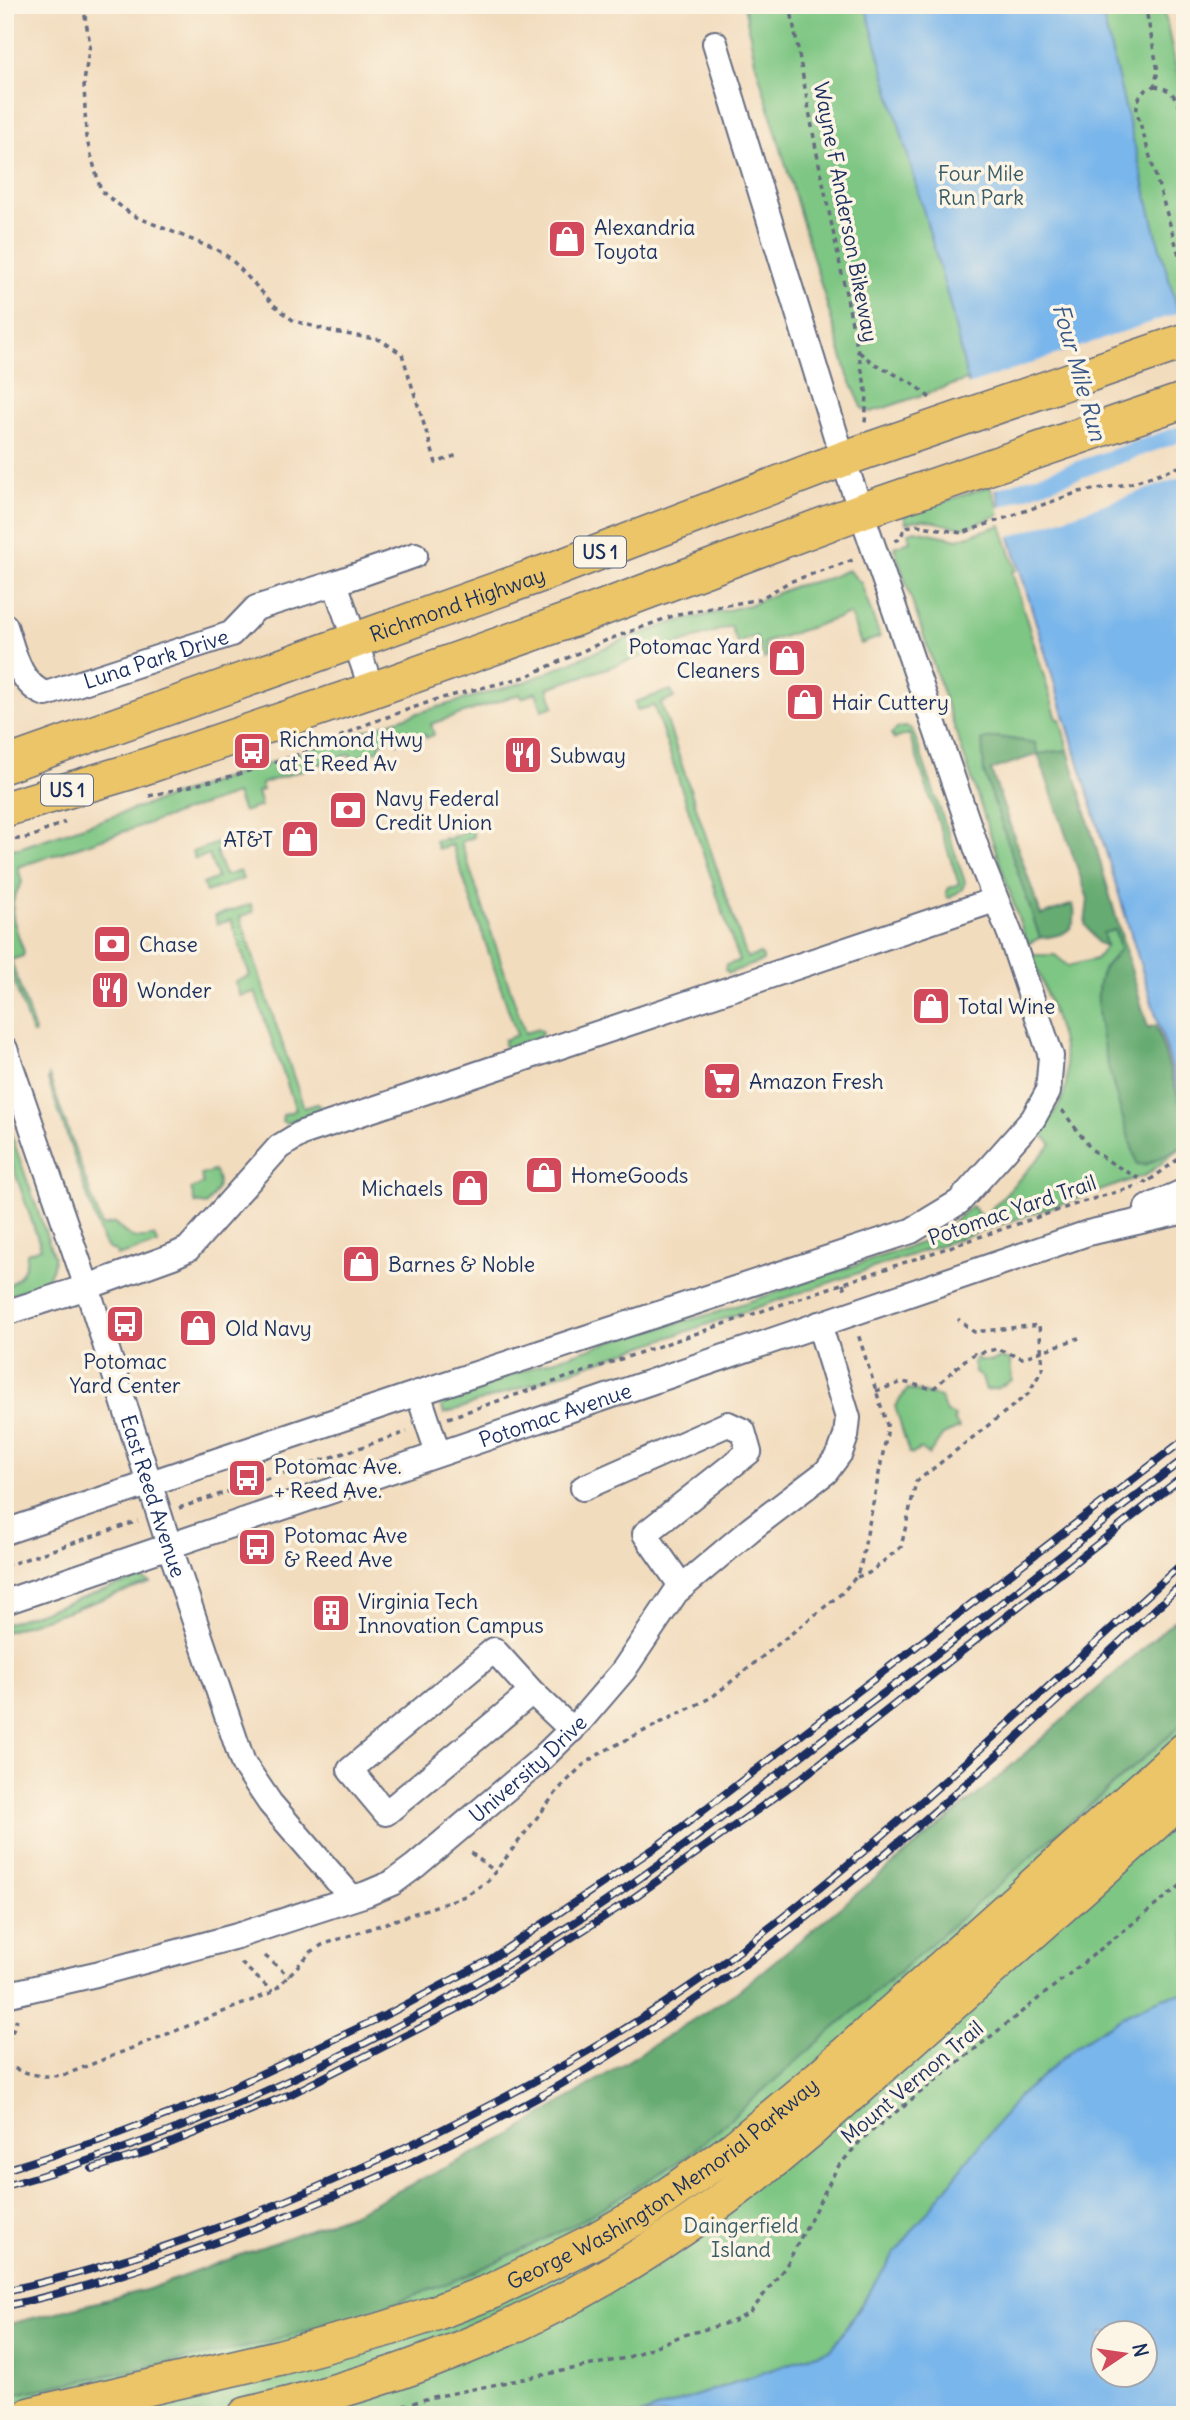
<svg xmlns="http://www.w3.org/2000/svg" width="1190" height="2420" font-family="Delius,sans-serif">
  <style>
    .green { fill: #7ec683; stroke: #4c7a70; stroke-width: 2 }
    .forest { fill: #66ab71; stroke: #406d68; stroke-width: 2 }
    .water { fill: #79b6eb; stroke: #4a72a4; stroke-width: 2; fill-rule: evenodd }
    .pier { fill: #f2dcbe }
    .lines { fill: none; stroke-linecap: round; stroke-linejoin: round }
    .minor-casing { stroke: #666c80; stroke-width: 28 }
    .highway-casing { stroke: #666c80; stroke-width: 38 }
    .path { stroke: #666c80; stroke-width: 3.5; stroke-dasharray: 5 5; stroke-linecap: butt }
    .minor { stroke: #fff; stroke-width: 24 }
    .highway { stroke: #ecc569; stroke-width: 35 }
    .rail-casing { stroke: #1b2f5e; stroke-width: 8 }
    .rail { stroke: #fcf5e5; stroke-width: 5; stroke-dasharray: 16; stroke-linecap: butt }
    .labels { text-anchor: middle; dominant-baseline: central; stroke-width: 7; stroke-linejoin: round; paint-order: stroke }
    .shield { fill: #fcf5e5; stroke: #5e6a86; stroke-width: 2 }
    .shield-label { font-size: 19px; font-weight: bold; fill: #1b2f5e }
    .park-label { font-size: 21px; fill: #395c69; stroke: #fcf5e5 }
    .street-label { font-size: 21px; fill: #1b2f5e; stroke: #fcf5e5 }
    .poi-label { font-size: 21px; fill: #1b2f5e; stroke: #fcf5e5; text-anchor: start }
    .water-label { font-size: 23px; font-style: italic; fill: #375888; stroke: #fcf5e5 }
  </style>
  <rect width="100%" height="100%" fill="#fcf5e5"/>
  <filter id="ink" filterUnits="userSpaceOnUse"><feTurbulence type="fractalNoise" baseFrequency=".0143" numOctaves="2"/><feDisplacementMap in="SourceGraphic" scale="14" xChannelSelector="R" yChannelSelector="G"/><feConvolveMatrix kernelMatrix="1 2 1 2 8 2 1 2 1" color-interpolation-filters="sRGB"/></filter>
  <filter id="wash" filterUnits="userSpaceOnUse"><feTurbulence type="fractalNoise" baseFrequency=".00686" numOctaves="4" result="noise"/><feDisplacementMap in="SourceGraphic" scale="28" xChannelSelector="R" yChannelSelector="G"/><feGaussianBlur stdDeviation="1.57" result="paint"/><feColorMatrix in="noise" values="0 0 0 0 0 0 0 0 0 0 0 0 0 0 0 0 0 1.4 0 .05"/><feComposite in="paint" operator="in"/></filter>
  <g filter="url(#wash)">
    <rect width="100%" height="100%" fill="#f2dcbe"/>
    <g class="green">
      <path d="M744,5H1163L1185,112V306L884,408L871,412L863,409L848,376L755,61Z"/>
      <path d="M990,486L1001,514C989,518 975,527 963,527C940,527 929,514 906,523L904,515Z"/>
      <path d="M1001,525L1016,570L1012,572L1057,719H1060L1068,750L1038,754L984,772L1040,938L1027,944L894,547L910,541L908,533L915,530L958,539Z"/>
      <path d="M848,570L861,583L880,637L861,644L850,614L764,643L768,657L764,659L756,636L737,643L731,626L548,688L554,706L542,710L536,692L522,698L520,694L431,724L434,735L426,738L425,734L397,743L395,738L379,743L381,749L352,759L350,754L261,784L262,790L257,792L261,806L243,812L236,794L18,867L22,883C4,908 15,925 24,952L23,956L11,960L35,1032L34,1034L31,1031L9,967L5,927V849L19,848L421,712L528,681L618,642L672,623L749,605L795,586L826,579Z"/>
      <path d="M671,690L674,698L661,703L747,958L760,954L763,957V961L729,973L725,970L726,965L739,961L654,706L637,710L635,702Z"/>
      <path d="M906,727L912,729L965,882L962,889L950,898L947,897L946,893L949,888L959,884L909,734L894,739L891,734L898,728Z"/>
      <path d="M471,829L474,837L461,842L525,1033L538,1029L542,1032L541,1036L507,1048L504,1045V1040L517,1035L452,845L438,849L435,841L445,838L446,840Z"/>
      <path d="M229,839L231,846L216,852L225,876L240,871L243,879L206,892L203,884L217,878L209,855L195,859L192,852Z"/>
      <path d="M251,904L253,912L240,917L304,1108L317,1104L321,1108V1112L286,1123L282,1121L283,1115L296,1110L255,992L240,996L235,982L250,976L231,920L217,924L215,916Z"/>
      <path d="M1114,929L1121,949L1103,971L1145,1165L1181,1148L1146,1175L444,1414L440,1402L443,1397L621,1338L715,1313L920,1243C940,1234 955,1222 971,1206L983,1218L1052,1144L1038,1131C1049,1119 1061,1107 1065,1090C1074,1055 1044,990 1032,955H1055L1068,966L1096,959L1106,946L1103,932Z"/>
      <path d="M49,1076L102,1226L115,1223C126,1236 136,1242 154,1236L158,1244L117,1256L116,1251L109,1249L103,1242L48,1080Z"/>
      <path d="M5,1117L54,1257C55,1285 27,1289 5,1296V1287C20,1280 27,1269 27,1253L41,1248L5,1143Z"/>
      <path d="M214,1171C223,1185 215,1194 206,1205L195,1203L191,1189L203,1184L201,1175Z"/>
      <path d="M977,1357L979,1361H992L1001,1358L1010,1361L1012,1380L998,1388L986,1390L982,1378L975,1373L973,1362Z"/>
      <path d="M908,1389L940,1397L946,1412L955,1416L954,1420L959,1428L943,1435L929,1455L920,1449L913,1454L909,1453L895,1406Z"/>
      <path d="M141,1578L150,1583L5,1632V1624Z"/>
      <path d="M1185,1689V1993L1162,1998L1129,2013L1078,2045L1018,2097L895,2253L832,2349L640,2415H5V2368L671,2123Z"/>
    </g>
    <g class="forest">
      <path d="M998,737L1035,743L1038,754L1068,750L1148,1028L1156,1025L1185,1119V1146L1145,1165L1137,1164C1125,1122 1083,1009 1103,970C1107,963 1115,956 1120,949L1115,930L1103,933L1106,946L1098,943L1085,924L1088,899L1038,754L991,770L1041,915L1073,904C1080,931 1063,936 1040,938L984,772L982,740Z"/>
      <path d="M1185,1611V1722L688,2156L570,2227L466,2276L380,2309L256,2345L5,2396V2325L149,2289L356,2212L509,2136L737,1992L993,1782Z"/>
    </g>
    <g class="water">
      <path d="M865,5H1100L1158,241L1185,335V1111L1002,511L967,379L949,301Z"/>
      <path d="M1185,1993V2415H640L832,2349L895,2253L1018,2097L1078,2045L1129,2013L1162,1998ZM1102,2332H1144V2374H1102Z"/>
    </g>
    <g class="pier">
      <path d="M1181,312L1185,323V424L993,490L965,386Z"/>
      <path d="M1185,440V476L1007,538L998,508Z"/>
    </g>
  </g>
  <g filter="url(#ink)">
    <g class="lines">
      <defs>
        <g id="minor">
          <path id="s1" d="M5,626C13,650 19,685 46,694L231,634L256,608L335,583"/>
          <path d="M372,690L335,583L415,555"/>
          <path id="s2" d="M5,1049L87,1287L169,1545L243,1763L270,1803L352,1898"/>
          <path d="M1147,1208L1185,1191"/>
          <path d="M5,1313L87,1287L173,1256L188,1249L279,1147L302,1133L995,900"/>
          <path d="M418,1393L438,1453"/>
          <path d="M583,1488L728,1424L743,1431L749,1452L645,1534L682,1587"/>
          <path d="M5,1532L418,1393L911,1231L959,1202L1033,1119L1048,1092L1051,1056L1010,934L983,867L843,459L715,43"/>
          <path id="s3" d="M5,1602L1088,1233L1185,1211"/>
          <path d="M532,1692L386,1813L350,1770L494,1650L532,1692L572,1730"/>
          <path id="s4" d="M5,1995L96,1974L237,1936L366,1894L392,1883L415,1866L537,1763L581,1720L623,1671L676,1592L751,1529L826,1472L840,1453L846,1436L848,1418L819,1324"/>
        </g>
        <g id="highway">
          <path id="s5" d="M5,765L550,571L843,459L1185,341"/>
          <path d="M5,809L129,772L372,690L573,619L861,511L1185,400"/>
          <path id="s6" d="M30,2415L281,2357L386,2329L435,2313L492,2291L596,2240L641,2214L735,2148L819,2078L1185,1750"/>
          <path d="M246,2415C344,2392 441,2362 531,2317C632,2268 723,2204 808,2132L1185,1796"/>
        </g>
      </defs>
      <use href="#minor" class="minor-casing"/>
      <use href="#highway" class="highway-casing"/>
      <g class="path">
        <path d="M83,5L90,44L84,82L86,137L101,191L132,215L219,251L230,258L274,305L294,321L334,332L381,340L402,354L436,463L460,454"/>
        <path d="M790,5L816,149L867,395L865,423"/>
        <path d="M1145,5L1158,71L1154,86C1141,91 1136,99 1137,113L1185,275"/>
        <path d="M1154,86C1180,89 1179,108 1185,130"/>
        <path d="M859,352L873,363L916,385L931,399"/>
        <path d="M895,541L900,539L905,527L917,525L962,533L1079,492L1128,484L1185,465"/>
        <path d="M149,796L236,775L309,751L370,723L438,699L525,677L607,640L678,614L760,599L789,582L856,559"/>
        <path d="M5,841L31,837L65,822"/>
        <path d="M1062,1110L1091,1149L1113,1164L1147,1183"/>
        <path d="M1150,1180L1185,1154"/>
        <path d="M843,1284L846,1293"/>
        <path d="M876,1391L903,1382L933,1389L965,1360L974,1354L998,1349L1022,1358L1079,1338"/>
        <path d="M448,1418L1079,1203L1140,1185"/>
        <path d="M179,1508L407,1432"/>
        <path d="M5,1566L138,1521"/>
        <path d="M857,1577L869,1573L901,1547L916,1482L1028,1394L1043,1368L1039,1325L974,1332L958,1319"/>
        <path d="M471,1853L496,1872"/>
        <path d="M265,1956L289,1976"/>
        <path d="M241,1963L273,1992"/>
        <path d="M5,2051L17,2019"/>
        <path d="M5,2065C27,2074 44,2079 67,2074L273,1992L311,1952L322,1945L465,1896L488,1881L559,1789L582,1766L604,1751L712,1697L842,1593L856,1577L861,1564L888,1428L858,1334"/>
        <path d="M375,2415L429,2398L626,2358L681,2336L734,2321L750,2313L786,2266L837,2168L863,2138L1185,1882"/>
      </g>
      <use href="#minor" class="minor"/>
      <use href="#highway" class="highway"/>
      <defs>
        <g id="rail">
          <path d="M92,2169L153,2150L293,2093L469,2003L629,1901L799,1780L1185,1475"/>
          <path d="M5,2170L98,2141L208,2099L392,2012L491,1959L656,1847L1185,1439"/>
          <path d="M5,2186C200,2132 388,2040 558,1933C649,1876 734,1808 819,1742C863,1708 909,1675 953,1641C1031,1580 1107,1518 1185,1458"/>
          <path d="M5,2291C148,2260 285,2205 416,2142C536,2084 650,2020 755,1939C907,1823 1044,1689 1185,1561"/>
          <path d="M5,2306C69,2293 133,2272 194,2250C374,2188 554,2100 709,1990C880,1870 1033,1724 1185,1581"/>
        </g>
      </defs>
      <use href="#rail" class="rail-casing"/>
      <use href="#rail" class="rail"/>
    </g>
  </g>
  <defs>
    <symbol id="shop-square" viewBox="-11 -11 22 22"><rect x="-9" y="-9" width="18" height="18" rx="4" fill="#d1495b" stroke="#fcf5e5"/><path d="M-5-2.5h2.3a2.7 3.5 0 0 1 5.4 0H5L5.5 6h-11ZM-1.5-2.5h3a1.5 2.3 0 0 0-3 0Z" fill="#fff"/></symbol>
    <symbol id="bus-square" viewBox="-11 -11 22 22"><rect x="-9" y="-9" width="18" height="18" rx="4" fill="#d1495b" stroke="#fcf5e5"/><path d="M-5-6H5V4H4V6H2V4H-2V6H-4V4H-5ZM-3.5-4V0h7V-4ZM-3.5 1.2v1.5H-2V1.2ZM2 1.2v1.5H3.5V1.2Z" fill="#fff"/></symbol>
    <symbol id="restaurant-square" viewBox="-11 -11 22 22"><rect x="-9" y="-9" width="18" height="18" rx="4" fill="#d1495b" stroke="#fcf5e5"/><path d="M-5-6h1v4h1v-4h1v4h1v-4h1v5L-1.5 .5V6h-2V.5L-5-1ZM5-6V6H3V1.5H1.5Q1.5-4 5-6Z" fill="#fff"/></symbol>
    <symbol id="bank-square" viewBox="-11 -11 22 22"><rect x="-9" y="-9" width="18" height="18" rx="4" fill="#d1495b" stroke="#fcf5e5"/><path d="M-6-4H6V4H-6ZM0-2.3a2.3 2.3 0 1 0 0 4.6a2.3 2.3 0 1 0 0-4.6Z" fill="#fff"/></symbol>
    <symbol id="supermarket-square" viewBox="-11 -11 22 22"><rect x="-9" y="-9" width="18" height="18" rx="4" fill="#d1495b" stroke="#fcf5e5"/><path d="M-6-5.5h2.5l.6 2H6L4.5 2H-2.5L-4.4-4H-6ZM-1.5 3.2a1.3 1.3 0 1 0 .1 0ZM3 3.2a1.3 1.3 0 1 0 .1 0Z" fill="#fff"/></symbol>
    <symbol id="building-square" viewBox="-11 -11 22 22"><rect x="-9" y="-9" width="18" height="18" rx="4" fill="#d1495b" stroke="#fcf5e5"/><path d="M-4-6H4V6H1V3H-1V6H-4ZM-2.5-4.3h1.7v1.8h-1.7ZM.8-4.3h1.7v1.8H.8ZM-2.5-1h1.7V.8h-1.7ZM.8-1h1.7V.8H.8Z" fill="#fff"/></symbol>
  </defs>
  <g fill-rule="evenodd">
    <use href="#shop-square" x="545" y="217" width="44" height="44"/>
    <use href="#shop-square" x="765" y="636" width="44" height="44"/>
    <use href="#shop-square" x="783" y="680" width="44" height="44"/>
    <use href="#bus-square" x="230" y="729" width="44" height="44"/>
    <use href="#restaurant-square" x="501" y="733" width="44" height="44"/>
    <use href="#bank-square" x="326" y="788" width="44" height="44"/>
    <use href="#shop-square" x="278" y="817" width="44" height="44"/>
    <use href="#bank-square" x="90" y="922" width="44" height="44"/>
    <use href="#restaurant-square" x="88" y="968" width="44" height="44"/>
    <use href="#shop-square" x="909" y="984" width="44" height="44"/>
    <use href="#supermarket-square" x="700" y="1059" width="44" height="44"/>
    <use href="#shop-square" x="522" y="1153" width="44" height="44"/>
    <use href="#shop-square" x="448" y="1166" width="44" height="44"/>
    <use href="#shop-square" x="339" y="1242" width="44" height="44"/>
    <use href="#bus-square" x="103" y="1302" width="44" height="44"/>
    <use href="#shop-square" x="176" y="1306" width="44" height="44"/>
    <use href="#bus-square" x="225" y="1456" width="44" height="44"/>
    <use href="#bus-square" x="235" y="1525" width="44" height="44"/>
    <use href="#building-square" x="309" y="1591" width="44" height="44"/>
  </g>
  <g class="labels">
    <g class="shield">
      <rect x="574" y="536.5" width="52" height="31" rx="5"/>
      <rect x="41" y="774.5" width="52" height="31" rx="5"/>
    </g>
    <g class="shield-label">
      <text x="600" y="552">US 1</text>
      <text x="67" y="790">US 1</text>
    </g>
    <g class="park-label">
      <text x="981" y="173">Four Mile<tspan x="981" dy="24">Run Park</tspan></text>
      <text x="741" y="2225">Daingerfield<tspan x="741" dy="24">Island</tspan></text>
    </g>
    <g class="street-label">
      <text transform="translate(846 212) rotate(79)">Wayne F Anderson Bikeway</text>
      <text stroke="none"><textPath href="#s5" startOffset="480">Richmond Highway</textPath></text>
      <text stroke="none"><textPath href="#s1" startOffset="198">Luna Park Drive</textPath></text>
      <text transform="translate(1012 1210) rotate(-19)">Potomac Yard Trail</text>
      <text stroke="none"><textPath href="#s3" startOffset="581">Potomac Avenue</textPath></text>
      <text stroke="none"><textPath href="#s2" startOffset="471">East Reed Avenue</textPath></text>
      <text stroke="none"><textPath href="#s4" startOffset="581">University Drive</textPath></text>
      <text transform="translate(912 2082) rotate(-40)">Mount Vernon Trail</text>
      <text stroke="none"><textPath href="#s6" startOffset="681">George Washington Memorial Parkway</textPath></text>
    </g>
    <g class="poi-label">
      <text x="594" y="227">Alexandria<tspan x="594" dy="24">Toyota</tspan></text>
      <text x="760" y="646" text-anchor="end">Potomac Yard<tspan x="760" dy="24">Cleaners</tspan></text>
      <text x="832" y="702">Hair Cuttery</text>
      <text x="279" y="739">Richmond Hwy<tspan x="279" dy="24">at E Reed Av</tspan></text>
      <text x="550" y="755">Subway</text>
      <text x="375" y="798">Navy Federal<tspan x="375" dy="24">Credit Union</tspan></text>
      <text x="273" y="839" text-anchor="end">AT&amp;T</text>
      <text x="139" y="944">Chase</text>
      <text x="137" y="990">Wonder</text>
      <text x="958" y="1006">Total Wine</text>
      <text x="749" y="1081">Amazon Fresh</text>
      <text x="571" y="1175">HomeGoods</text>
      <text x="443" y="1188" text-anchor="end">Michaels</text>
      <text x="388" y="1264">Barnes &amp; Noble</text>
      <text x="225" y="1328">Old Navy</text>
      <text x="125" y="1361" text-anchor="middle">Potomac<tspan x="125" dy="24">Yard Center</tspan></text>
      <text x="274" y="1466">Potomac Ave.<tspan x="274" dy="24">+ Reed Ave.</tspan></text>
      <text x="284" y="1535">Potomac Ave<tspan x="284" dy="24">&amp; Reed Ave</tspan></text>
      <text x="358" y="1601">Virginia Tech<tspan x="358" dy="24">Innovation Campus</tspan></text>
    </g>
    <g class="water-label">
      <text transform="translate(1080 372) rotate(74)">Four Mile Run</text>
    </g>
  </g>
  <rect width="1190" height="2420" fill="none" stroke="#fcf5e5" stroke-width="28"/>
  <g transform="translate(1124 2354) rotate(77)"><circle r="33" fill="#fcf5e5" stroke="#a2a6af" stroke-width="2"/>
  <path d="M0-5L12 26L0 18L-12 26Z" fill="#d1495b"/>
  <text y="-10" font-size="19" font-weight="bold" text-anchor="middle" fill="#1b2f5e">N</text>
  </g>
</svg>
